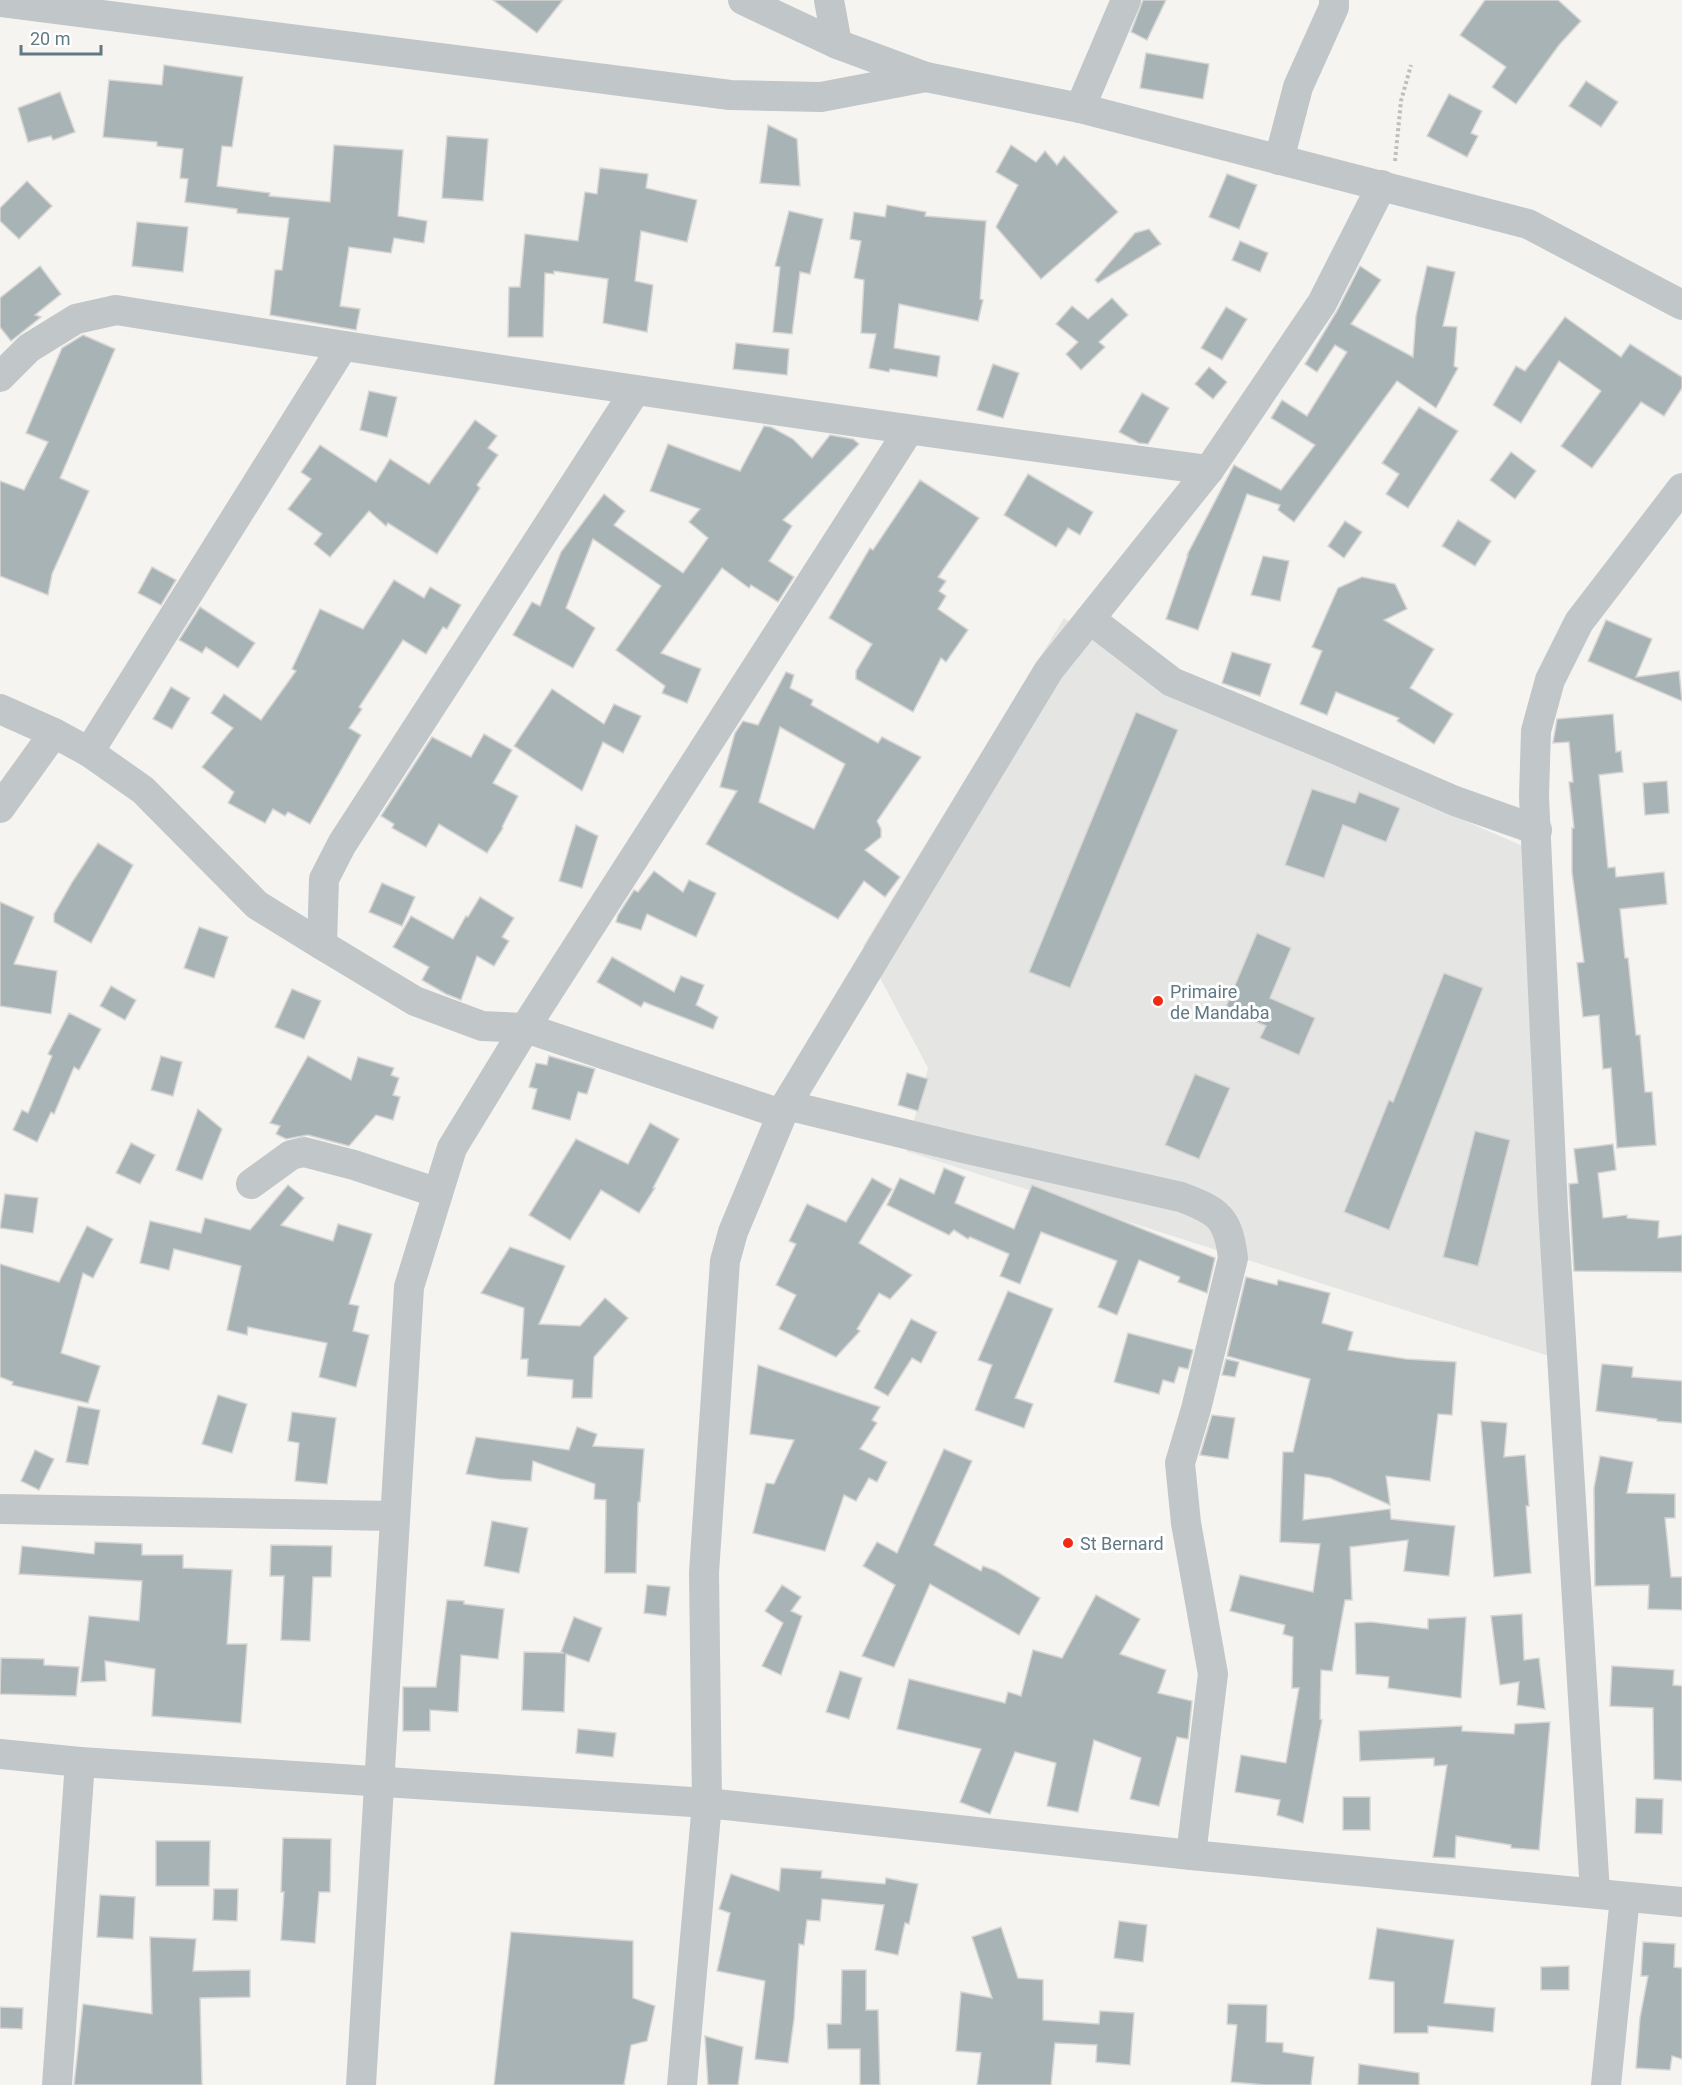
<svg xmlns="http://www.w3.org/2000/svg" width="1682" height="2085" font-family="Roboto,sans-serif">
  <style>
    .built { fill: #e5e6e4 }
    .building { fill: #a8b3b6; stroke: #d6d5d3; stroke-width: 1.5; fill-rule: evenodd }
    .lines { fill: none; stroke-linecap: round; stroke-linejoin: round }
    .path { stroke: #bdbfc1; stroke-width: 4; stroke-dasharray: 3 3; stroke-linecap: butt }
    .minor { stroke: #c1c6c9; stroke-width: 30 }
    .poi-dot { fill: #f12a14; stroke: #fff; stroke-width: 2 }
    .labels { text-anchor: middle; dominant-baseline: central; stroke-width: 6; stroke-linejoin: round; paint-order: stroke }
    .poi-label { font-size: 18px; fill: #617984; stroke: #fff; text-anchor: start }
  </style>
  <rect width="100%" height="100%" fill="#f5f4f0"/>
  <path class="built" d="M1064,618L1185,698L1541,854L1555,1358L906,1151L928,1068L863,946Z"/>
  <g class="building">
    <path d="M493,0H563L537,33Z"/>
    <path d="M1143,0H1166L1147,40L1131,32Z"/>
    <path d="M1485,0H1558L1581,21L1559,45L1516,104L1492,87L1506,67L1460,35Z"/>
    <path d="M1146,53L1209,64L1203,99L1140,88Z"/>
    <path d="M164,65L243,77L232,147L222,146L217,186L270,193L269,196L330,202L334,145L403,150L398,216L427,221L424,243L394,238L391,253L349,247L340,306L360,309L356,330L270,315L275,270H282L289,218L237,213V209L185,202L188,179L180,178L183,149L157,146V142L103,137L109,80L162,85Z"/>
    <path d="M1586,81L1618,102L1601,127L1569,106Z"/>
    <path d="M60,92L75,132L53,140L51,136L28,142L18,108Z"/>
    <path d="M1449,94L1482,111L1471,133L1478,136L1467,157L1427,136Z"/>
    <path d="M768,125L797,139L800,186L760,183Z"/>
    <path d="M447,136L488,139L483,201L442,198Z"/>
    <path d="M1011,145L1036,162L1045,151L1057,165L1064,156L1118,212L1041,279L996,227L1018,185L996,172Z"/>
    <path d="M600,168L648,174L646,188L697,200L687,242L641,231L635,281L653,285L647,332L603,323L608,279L554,271V274L545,273L543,337H508L509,287H520L525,234L578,241L585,192L597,194Z"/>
    <path d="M1227,174L1257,185L1239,229L1209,217Z"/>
    <path d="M27,181L52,206L19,239L0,221V208Z"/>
    <path d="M887,205L926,212L925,216L986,221L980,299L983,300L978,321L899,304L894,348L940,356L937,377L890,369L889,372L869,368L876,334L861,333L864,280L854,278L861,241L850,239L854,212L885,217Z"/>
    <path d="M789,211L823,219L810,274L800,272L792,334L773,332L780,267L775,266Z"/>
    <path d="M137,222L188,227L183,272L132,266Z"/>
    <path d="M1149,229L1161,244L1098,283L1095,280L1135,233Z"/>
    <path d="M1240,241L1268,253L1260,272L1232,260Z"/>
    <path d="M40,266L61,294L35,315L41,317L11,341L0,327V298Z"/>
    <path d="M1360,266L1381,280L1351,324L1413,357L1416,316L1427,266L1455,272L1443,326L1457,327L1454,366L1458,368L1436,408L1397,381L1294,522L1278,510L1280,505L1247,494L1198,630L1166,619L1188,555H1187L1234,465L1281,490L1315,445L1271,418L1282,400L1307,416L1347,352L1335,345L1317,372L1305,364L1337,311Z"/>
    <path d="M1112,298L1128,315L1099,342L1105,347L1081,370L1066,354L1078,342L1056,324L1072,306L1088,319Z"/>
    <path d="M1226,307L1247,319L1222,360L1201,348Z"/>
    <path d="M1565,317L1621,357L1630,344L1682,377V388L1664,416L1641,402L1592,468L1561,446L1601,391L1559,361L1521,423L1493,405L1516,366L1525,371Z"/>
    <path d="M83,335L115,349L60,478L89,491L52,574L48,595L0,576V481L24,490L48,442L26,433L62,348Z"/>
    <path d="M736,343L789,349L787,375L733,369Z"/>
    <path d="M993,364L1019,373L1003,418L977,410Z"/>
    <path d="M1209,367L1227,382L1213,399L1195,384Z"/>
    <path d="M369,391L397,397L387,437L360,430Z"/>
    <path d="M1142,393L1169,408L1148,444L1139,443L1119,432Z"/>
    <path d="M1419,407L1458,431L1408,508L1386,494L1399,474L1382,463Z"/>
    <path d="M475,420L497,436L488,448L498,455L477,485L480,488L437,554L388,523L386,526L369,511L330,557L314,544L322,534L288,509L311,479L301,472L320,445L376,482L390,459L429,484Z"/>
    <path d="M764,426L771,427L793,439L812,458L830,435L853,439L859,444L783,520L792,526L769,561L794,577L778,602L751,585L749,588L722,568L661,653L701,669L687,703L662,693L665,686L616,650L661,586L593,539L566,608L595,628L573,668L513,635L532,602L540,606L561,552L604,494L625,511L614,525L683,573L708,538L689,522L700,509L650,491L668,444L740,471Z"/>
    <path d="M1511,452L1536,471L1515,499L1490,480Z"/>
    <path d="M1028,474L1093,512L1080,535L1068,528L1056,547L1004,515Z"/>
    <path d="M920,480L979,518L938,577L946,581L939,591L946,596L938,609L968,630L946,662L941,658L913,712L856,679V671L872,644L829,618L870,548L873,550Z"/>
    <path d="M1458,520L1491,541L1475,566L1442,546Z"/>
    <path d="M1345,521L1362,532L1344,558L1328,546Z"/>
    <path d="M1263,556L1289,561L1280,601L1251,595Z"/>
    <path d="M152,567L176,580L161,605L138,593Z"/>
    <path d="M1362,577L1395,584L1407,609L1384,620L1434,649L1410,688L1453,714L1434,744L1397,721L1399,718L1336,692L1327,715L1300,704L1322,651L1312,647L1338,588Z"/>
    <path d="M394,580L424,598L430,587L461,605L447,629L443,627L426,654L403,640L359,707L362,709L349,728L361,735L310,824L288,812L285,816L273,809L265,823L228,803L234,792L202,767L233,728L211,713L224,694L261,720L296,671L292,669L320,609L363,629Z"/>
    <path d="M200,607L255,643L238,668L206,647L202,653L179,640Z"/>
    <path d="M1606,620L1652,639L1636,677L1679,671L1682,701L1588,661Z"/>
    <path d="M1232,652L1271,664L1260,696L1222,683Z"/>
    <path d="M786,672L794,675L790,688L813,700L811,705L878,743L882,737L921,757L877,821L881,829V837L865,850L900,877L885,897L864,881L838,919L706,844L737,791L720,787L735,733L743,721L758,725ZM780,727L845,764L814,829L759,802Z"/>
    <path d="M171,687L190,698L172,729L153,719Z"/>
    <path d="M552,689L604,724L614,704L641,716L623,753L603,742L582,791L514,746Z"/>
    <path d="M1136,712L1178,730L1070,988L1029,972Z"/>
    <path d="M1613,714L1616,752L1621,751L1623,772L1599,775L1608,868L1615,867L1616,877L1664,872L1667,904L1620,909L1625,958H1628L1636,1035H1640L1645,1092H1652L1656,1145L1617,1148L1611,1068L1603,1069L1599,1015L1583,1017L1577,963L1584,962L1572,872V828H1574L1569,782H1573L1569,742L1553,743L1557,719Z"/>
    <path d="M484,734L512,750L493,783L518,796L502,827L503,828L487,853L439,824L426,847L392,828L394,824L381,816L432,737L471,757Z"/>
    <path d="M1667,781L1669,813L1645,815L1643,783Z"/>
    <path d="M1312,789L1355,803L1359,792L1400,808L1386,842L1343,825L1324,878L1285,865Z"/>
    <path d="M576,825L598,836L582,888L559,881Z"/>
    <path d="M98,843L133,865L91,943L54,922V914L73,881Z"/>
    <path d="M654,871L683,892L689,880L716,893L696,937L647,914L641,930L616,922L618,915L634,890L638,892Z"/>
    <path d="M382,883L415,897L402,926L369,912Z"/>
    <path d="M480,897L514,918L502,937L509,941L494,966L477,956L461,1000L446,994L422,980L429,967L393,947L411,916L453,939L466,916L468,917Z"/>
    <path d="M0,902L34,917L14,964L57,971L51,1014L0,1006Z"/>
    <path d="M199,927L228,937L214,978L184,968Z"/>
    <path d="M1257,933L1291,948L1270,998L1315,1018L1299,1055L1260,1038L1266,1026L1225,1009Z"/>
    <path d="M612,957L674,992L681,976L704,985L696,1005L718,1017L713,1029L644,1002L641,1007L597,982Z"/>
    <path d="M1444,973L1483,988L1389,1230L1344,1212L1389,1100L1393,1102Z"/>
    <path d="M111,986L136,1000L125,1020L100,1006Z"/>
    <path d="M292,989L321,1001L304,1039L275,1027Z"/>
    <path d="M69,1013L101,1029L79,1070L74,1067L54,1114L51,1112L37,1142L13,1130L22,1110L28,1113L52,1056L48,1054Z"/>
    <path d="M161,1056L182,1062L173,1096L151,1090Z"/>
    <path d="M308,1056L351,1080L358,1057L394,1068L391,1075L399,1078L393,1095L400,1097L393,1120L376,1115L349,1146L308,1135L286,1139L276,1134L280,1126L270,1123Z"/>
    <path d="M549,1056L595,1069L587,1094L578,1092L570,1120L532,1109L537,1089L529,1087L536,1063L547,1065Z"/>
    <path d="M907,1073L928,1079L918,1111L898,1105Z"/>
    <path d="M1195,1074L1230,1088L1199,1159L1165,1145Z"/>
    <path d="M198,1109L222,1129L202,1180L176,1170Z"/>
    <path d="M650,1123L679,1139L653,1188H655L639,1213L601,1190L570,1240L529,1215L576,1139L628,1164Z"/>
    <path d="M1475,1131L1510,1140L1478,1266L1443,1257Z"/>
    <path d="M131,1143L155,1155L140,1184L116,1173Z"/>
    <path d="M1613,1144L1616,1170L1598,1173L1603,1218L1627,1215V1218L1659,1221L1658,1238L1682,1235V1272L1574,1271L1569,1184L1578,1183L1574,1149Z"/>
    <path d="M944,1168L965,1177L955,1203L1014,1229L1032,1185L1215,1258L1207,1293L1178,1282L1180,1277L1139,1260L1117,1315L1098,1307L1117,1261L1041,1232L1020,1284L1000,1276L1009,1254L970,1237L968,1239L954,1230L949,1235L887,1205L900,1178L934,1194Z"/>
    <path d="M872,1178L892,1189L859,1243L912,1275L890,1299L879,1293L857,1329L860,1331L836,1357L779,1329L796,1295L776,1285L796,1244L789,1241L807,1204L846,1222Z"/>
    <path d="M288,1185L304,1198L281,1225L333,1241L338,1224L372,1234L349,1304L359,1306L353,1331L369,1335L356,1387L319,1377L327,1343L248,1327L247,1335L227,1330L241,1266L174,1249L169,1270L140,1263L150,1221L201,1233L205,1218L250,1230Z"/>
    <path d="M5,1194L38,1198L33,1233L0,1228Z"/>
    <path d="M87,1226L113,1239L93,1278L83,1273L61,1353L100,1366L88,1403L12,1385L13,1382L0,1377V1264L59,1282Z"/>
    <path d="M510,1247L565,1266L539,1324L580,1326L605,1298L628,1318L594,1357L592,1398H572L573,1380L527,1376L528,1359H521L524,1308L481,1293Z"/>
    <path d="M1246,1277L1277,1285L1278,1280L1330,1293L1322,1323L1353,1332L1348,1350L1406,1359L1456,1362L1452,1415L1438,1414L1430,1481L1386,1476L1390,1505L1330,1478L1305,1474L1303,1520L1390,1509L1391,1519L1455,1526L1449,1576L1404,1571L1408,1540L1350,1547L1352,1600H1345L1332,1671L1321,1670L1320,1719L1322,1720L1303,1823L1277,1815L1280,1800L1235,1792L1241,1755L1286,1763L1299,1688H1292L1293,1637L1283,1634L1285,1625L1230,1611L1240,1575L1313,1592L1320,1544L1280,1542L1283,1452H1293L1310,1379L1227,1356Z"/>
    <path d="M1008,1291L1053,1309L1015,1398L1033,1404L1024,1428L975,1410L992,1365L978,1360Z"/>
    <path d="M911,1319L937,1332L921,1363L912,1358L888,1396L874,1388Z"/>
    <path d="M1128,1333L1193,1350L1188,1369L1179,1367L1174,1383L1163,1380L1159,1394L1114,1382Z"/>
    <path d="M1226,1359L1239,1362L1235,1377L1222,1375Z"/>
    <path d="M1602,1364L1633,1367L1632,1377L1682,1381V1423L1657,1421V1419L1596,1411Z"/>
    <path d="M758,1365L880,1407L872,1420L877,1423L860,1449L887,1462L877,1482L869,1478L856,1501L844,1495L825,1551L753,1533L766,1483L774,1484L794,1440L750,1434Z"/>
    <path d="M218,1395L247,1404L232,1453L202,1444Z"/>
    <path d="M78,1406L100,1410L88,1465L66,1462Z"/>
    <path d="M292,1412L336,1418L327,1484L295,1481L299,1443L288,1441Z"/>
    <path d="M1212,1415L1235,1418L1228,1459L1200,1455Z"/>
    <path d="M1481,1421L1507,1423L1504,1457L1525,1455L1529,1506H1526L1531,1573L1494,1577Z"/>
    <path d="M577,1427L597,1434L593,1446L644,1449L640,1502H638L636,1573H605L606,1500L594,1499L595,1484L533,1461L531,1481L499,1479L466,1474L476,1437L569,1450Z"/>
    <path d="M944,1449L972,1461L934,1545L981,1571L983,1566L996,1571L1040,1598L1019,1635L930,1584L894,1667L862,1656L895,1585L863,1566L877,1542L897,1553Z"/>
    <path d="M35,1450L54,1459L39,1490L21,1481Z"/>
    <path d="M1600,1456L1633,1462L1627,1493L1675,1494V1518H1665L1671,1577H1682V1610L1648,1609L1649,1585L1595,1586L1594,1488Z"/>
    <path d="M492,1521L528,1528L519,1573L484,1566Z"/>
    <path d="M95,1542L142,1544V1555H183V1568L232,1570L227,1644H247L241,1723L152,1716L155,1669L105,1661L106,1681L81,1682L89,1616L139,1621L142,1581L19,1574L22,1546L94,1554Z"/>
    <path d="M271,1545L332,1546L331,1577H313L310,1641L281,1640L284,1576H270Z"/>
    <path d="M647,1585L670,1587L666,1616L644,1613Z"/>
    <path d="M782,1585L801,1597L791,1611L802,1616L781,1675L762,1666L783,1623L765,1611Z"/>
    <path d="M1096,1595L1140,1619L1120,1654L1166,1670L1158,1693L1192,1701L1188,1739L1177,1737L1159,1806L1130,1799L1141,1758L1094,1740L1078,1812L1047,1806L1056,1763L1015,1752L990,1814L960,1802L981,1749L897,1729L909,1679L1005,1703L1008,1692L1021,1696L1033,1650L1062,1658Z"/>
    <path d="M447,1600L464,1601V1604L504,1609L498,1659L461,1655L458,1712L430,1710V1731H403V1687H436Z"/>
    <path d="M1522,1614L1524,1660L1539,1658L1545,1709L1517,1705L1519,1682L1500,1685L1491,1616Z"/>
    <path d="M574,1617L602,1628L589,1662L566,1654L564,1712L522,1710L524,1652L564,1653L561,1652Z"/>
    <path d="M1466,1617L1461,1698L1388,1688L1389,1677L1356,1674L1355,1623L1371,1622L1428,1629V1619Z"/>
    <path d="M1,1658L44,1659V1665L79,1667L76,1696L0,1694Z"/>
    <path d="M1612,1666L1674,1670L1673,1685L1682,1686V1781L1654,1779L1653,1708L1610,1706Z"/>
    <path d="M840,1671L862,1678L849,1719L826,1712Z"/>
    <path d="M1550,1722L1539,1850L1511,1848V1845L1456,1836L1455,1858L1433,1857L1447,1765L1434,1766V1758L1360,1761L1359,1731L1462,1726V1731L1514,1734L1515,1724Z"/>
    <path d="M578,1729L616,1733L613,1757L576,1753Z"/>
    <rect x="1343" y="1797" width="27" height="33"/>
    <path d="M1636,1798L1663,1799L1662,1834L1635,1833Z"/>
    <path d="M283,1838L331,1839L330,1892H319L315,1943L281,1940L284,1892H281Z"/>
    <path d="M156,1841H210L209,1886H156Z"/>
    <path d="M781,1868L822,1871L821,1878L885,1884L886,1878L918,1884L909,1924L905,1923L898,1955L875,1950L884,1905L822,1899L820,1921L807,1920L804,1945L799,1944L794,2019L788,2063L755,2059L765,1981L717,1971L730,1913L719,1909L731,1874L779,1891Z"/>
    <path d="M214,1889H238L237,1921L213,1920Z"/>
    <path d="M100,1895L135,1897L133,1939L97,1937Z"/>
    <path d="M1119,1921L1147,1925L1143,1962L1114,1958Z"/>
    <path d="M1001,1927L1018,1978L1043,1980V2020L1099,2024L1100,2011L1134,2013L1130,2065L1096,2062L1097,2045L1055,2043L1051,2085H977L981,2053L956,2051L961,1992L992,1998L972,1937Z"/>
    <path d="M1377,1928L1454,1940L1444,2003L1495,2008L1493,2032L1428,2026V2033H1394V1982L1369,1979Z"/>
    <path d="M511,1932L633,1941V1998L655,2006L647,2041L631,2045L624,2085H494Z"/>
    <path d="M150,1937L196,1939L193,1971L250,1970V1997L200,1998L202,2085H74L83,2004L152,2014Z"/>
    <path d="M1643,1942L1675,1944L1674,1967L1682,1968V2059L1672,2056L1670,2070L1636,2068L1640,2018L1648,1976H1641Z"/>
    <path d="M1569,1966V1990H1541V1967Z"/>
    <path d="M842,1970H866V2010H878L880,2085H860V2049H828L827,2024H841Z"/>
    <path d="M1228,2004L1267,2005L1266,2042L1283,2043V2052L1314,2057L1311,2085H1266L1231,2082L1237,2025L1227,2024Z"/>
    <path d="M0,2007L23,2008L22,2029L0,2028Z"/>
    <path d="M705,2036L743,2047L738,2085H708Z"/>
    <path d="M1359,2064L1419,2073V2085H1358Z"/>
  </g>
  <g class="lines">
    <path class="path" d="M1395,161L1401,101L1411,65"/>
    <g class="minor">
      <path d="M743,0L837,44L926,77L1080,108L1528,224L1682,305"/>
      <path d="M829,0L837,44"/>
      <path d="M0,2L730,95L821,97L926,77"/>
      <path d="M1080,108L1126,0"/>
      <path d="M1279,160L1298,87L1334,7V0"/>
      <path d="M0,377L29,348L76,319L116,310C479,368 844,422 1209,470"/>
      <path d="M1090,619L1172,682L1337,750L1455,801L1537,830"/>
      <path d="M0,709L54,733L89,752L143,790L257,905L322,945L415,1001L482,1026L526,1028L781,1114"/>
      <path d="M89,752L343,346"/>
      <path d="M0,808L54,733"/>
      <path d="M322,945L324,879L342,844L635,391"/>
      <path d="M786,1105L967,1149L1181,1197C1218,1211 1228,1217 1233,1258L1196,1409L1180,1463L1186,1523L1213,1674L1191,1855"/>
      <path d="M251,1184L291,1155L304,1152L354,1165L438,1193"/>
      <path d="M0,1509L395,1516"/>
      <path d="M0,1754L80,1762L707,1803L1191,1855L1682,1902"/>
      <path d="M1595,1893L1553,1209L1534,796L1536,731L1550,680L1579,622L1682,488"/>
      <path d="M57,2085L80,1762"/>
      <path d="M361,2085L409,1287L452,1148L532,1017L909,430"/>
      <path d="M682,2085L707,1803L704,1573L725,1261L733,1232L786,1105L1049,670L1209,470L1322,303L1382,185"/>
      <path d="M1606,2085L1625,1897"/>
    </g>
  </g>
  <g class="poi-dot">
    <circle cx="1158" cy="1001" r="6"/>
    <circle cx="1068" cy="1543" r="6"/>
  </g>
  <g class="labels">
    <g class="poi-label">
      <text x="1170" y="991">Primaire<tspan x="1170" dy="21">de Mandaba</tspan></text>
      <text x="1080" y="1543">St Bernard</text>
    </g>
  </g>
  <path d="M21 45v9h80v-9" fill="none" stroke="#617984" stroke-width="3"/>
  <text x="30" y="45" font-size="18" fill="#617984" stroke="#ffffff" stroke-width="4.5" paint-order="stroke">20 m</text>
</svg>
